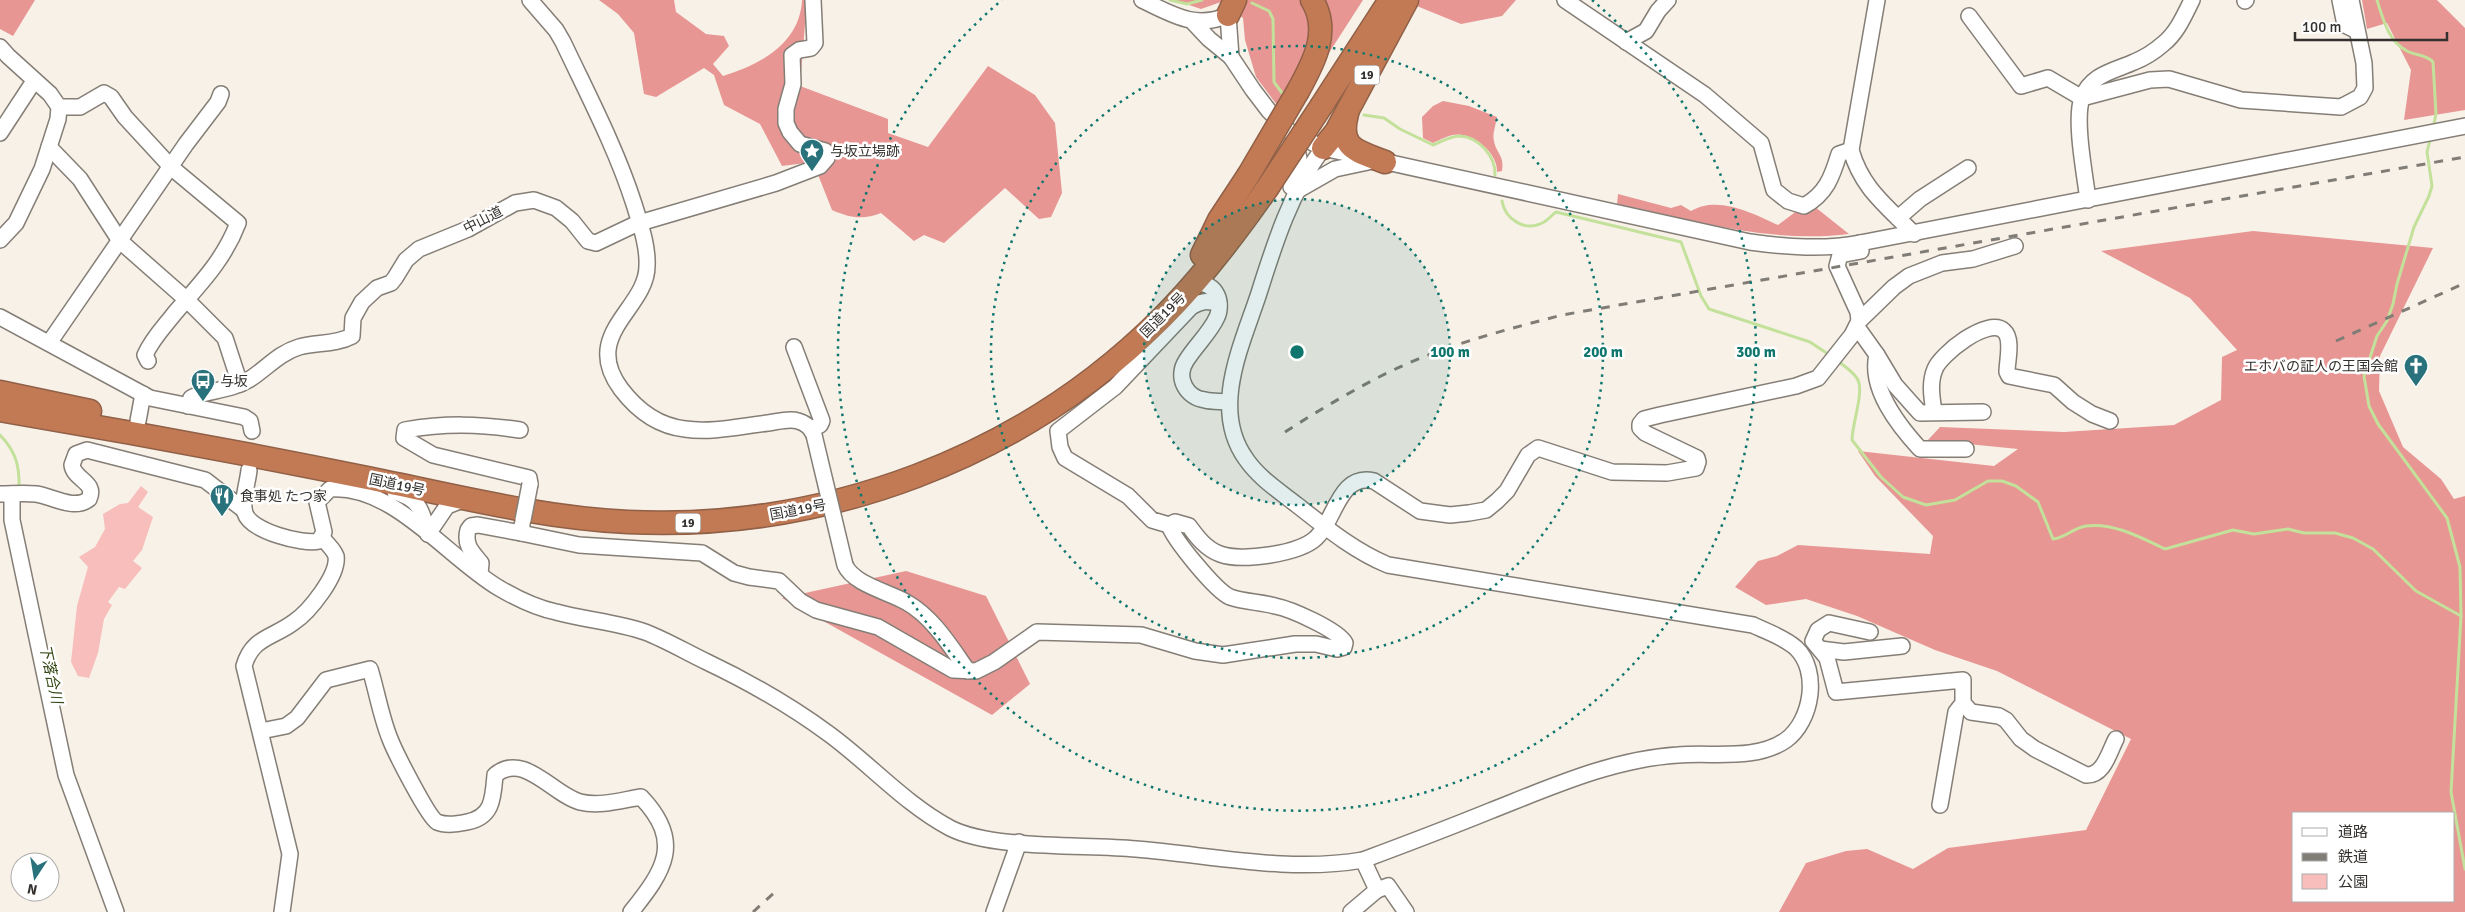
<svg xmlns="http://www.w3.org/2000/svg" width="2465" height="912" font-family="Signika,'Noto Sans JP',sans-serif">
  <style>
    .green { fill: #f7bebb }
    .forest { fill: #e79693; fill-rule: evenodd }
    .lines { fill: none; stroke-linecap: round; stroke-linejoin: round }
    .stream { stroke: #c3e19a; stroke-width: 3 }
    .minor-casing { stroke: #847e76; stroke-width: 18 }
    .highway-casing { stroke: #906047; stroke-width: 25 }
    .minor { stroke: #fff; stroke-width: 15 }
    .highway { stroke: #c27a55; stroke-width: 22 }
    .rail { stroke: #807c76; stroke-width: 3; stroke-dasharray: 9 9; stroke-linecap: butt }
    .minor-bridge-casing { stroke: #847e76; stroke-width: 18; stroke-linecap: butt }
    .highway-bridge-casing { stroke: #906047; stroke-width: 25; stroke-linecap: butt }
    .minor-bridge { stroke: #fff; stroke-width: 15 }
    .highway-bridge { stroke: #c27a55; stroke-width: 22 }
    .ring { fill: none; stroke: #0f766e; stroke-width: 2.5; stroke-dasharray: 2.5 5 }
    .labels { text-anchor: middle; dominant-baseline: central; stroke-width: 5; stroke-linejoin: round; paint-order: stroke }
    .shield { fill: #fff; stroke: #706e6c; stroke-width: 1 }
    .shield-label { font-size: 12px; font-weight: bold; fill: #33302d }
    .poi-label { font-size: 14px; fill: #33302d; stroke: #fff; text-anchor: start }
    .street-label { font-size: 14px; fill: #33302d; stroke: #fff }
    .water-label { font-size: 15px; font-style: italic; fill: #344714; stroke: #fff }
    .centre { fill: #0f766e; stroke: #fff; stroke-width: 2.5 }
    .ring-label { font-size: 15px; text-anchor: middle; font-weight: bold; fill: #0f766e; stroke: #fff; stroke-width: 5; stroke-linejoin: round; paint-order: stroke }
  </style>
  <rect width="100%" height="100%" fill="#f8f1e8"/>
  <path class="green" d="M141,486L148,492L138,507L153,517L142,550L133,561L142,568L125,589L119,587L108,602L112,605L104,619L98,653L89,678L78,676L71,662L77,606L88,567L79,557L95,547L105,529L103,514L120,504L128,503Z"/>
  <g class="forest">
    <path d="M0,0H35L13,36L0,29Z"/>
    <path d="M599,0H674L676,12L706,34L724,36L729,46L713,64L723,76C759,65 800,44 802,0H807L800,86L888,119V133L928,147L988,66L1035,95L1055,123L1062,193L1051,217L1039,219L1005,188L944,243L924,235L914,241L881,213C863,220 850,218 832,210L813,162L782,166L760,124L724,105L714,75L704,68L656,97L644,94L634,33L618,14Z"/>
    <path d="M1174,0H1363L1325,59L1277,105L1256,77L1245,40L1243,18L1221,2L1201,9Z"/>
    <path d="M1402,0H1516L1502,16L1461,24Z"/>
    <path d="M2362,0H2437L2465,28V110L2404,120L2411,70L2387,23L2367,29Z"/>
    <path d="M1443,101L1469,106L1497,117C1496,124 1492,135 1494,141C1496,153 1505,156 1502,171L1497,172C1498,155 1478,137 1462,135C1452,133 1442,139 1433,143L1423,138L1422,117L1433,106Z"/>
    <path d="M1618,194L1671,208L1681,205L1691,211C1718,195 1752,213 1778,225L1798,210L1815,207L1849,234C1771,244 1693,220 1617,204Z"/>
    <path d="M2253,231L2433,248L2380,356L2379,391L2403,447L2441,479L2454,499L2465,496V912H1779L1806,863L1846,851L1867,849L1913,869L1948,848L2086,830L2131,739L1997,671L1935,650L1857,616L1806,599L1766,605L1735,587L1758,561L1777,556L1798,545L1930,554L1933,536L1875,476L1858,451L1994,466L2018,449L1928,440L1940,427L2064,432L2174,425L2221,400L2222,357L2237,350L2190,298L2101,251ZM2294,813H2454V901H2294Z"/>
    <path d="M906,571L986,596L1030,684L992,715L782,598Z"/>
  </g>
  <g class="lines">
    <g class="stream">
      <path d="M1170,0L1187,4L1202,0"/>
      <path d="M2377,0C2383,19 2388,41 2407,51C2416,56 2426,54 2433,62L2436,114L2433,128"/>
      <path d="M1252,3L1269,11L1273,19L1274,82L1285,97"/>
      <path d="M1364,115L1384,118L1400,129L1433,145C1441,142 1450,136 1460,136C1479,137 1496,157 1495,175"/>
      <path d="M2431,136L2427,152L2432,186L2429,196L2414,227L2397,284L2393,304L2387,321L2377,336L2364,376L2369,406L2378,424L2447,518L2460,567L2461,616L2451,792L2465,869"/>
      <path d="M1502,201C1505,219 1525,233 1544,222C1548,220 1552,215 1556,212L1681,242L1701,296L1709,309L1810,342L1831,356"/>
      <path d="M1838,361C1845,367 1854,372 1858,380C1864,393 1852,424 1852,440L1881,477L1903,497L1926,505L1955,500L1988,481H2002L2016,486L2038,502L2053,539C2065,538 2073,528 2086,526C2113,522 2142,538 2165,549L2233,530L2254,534L2288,529L2304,533H2335L2353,538L2373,549L2416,591L2461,616"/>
      <path d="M0,435C16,451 20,467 19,490"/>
    </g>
    <defs>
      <g id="minor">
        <path d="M530,0L556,30L563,42C588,95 616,148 634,204C640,224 648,245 647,266C647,309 580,334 621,389C637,410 658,426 685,429C712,433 741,426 768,423C777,422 789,418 798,421C806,423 811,428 814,435"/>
        <path d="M1142,0C1172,14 1195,30 1228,15L1231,57L1253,90L1269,111L1289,131L1323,148L1750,242C1787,247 1824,250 1860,243L2465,126"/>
        <path d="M1565,0L1705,95L1761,143L1774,190L1788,201L1804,206C1826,194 1832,177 1839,154L1851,150"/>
        <path d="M1877,0L1851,150C1862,189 1887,206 1914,234"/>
        <path d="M2340,0L2345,25L2355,30"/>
        <path d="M2245,1L2246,0"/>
        <path d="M1969,16L2021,86L2048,78L2082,98L2150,80L2169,79L2241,100L2341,107L2360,97L2365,88L2364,63L2351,0"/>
        <path d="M1193,22L1209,39L1231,57"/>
        <path d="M1626,42L1646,31L1658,11L1668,0"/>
        <path d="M0,47L8,56L50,94L59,107L58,119L42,169L16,223L0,240"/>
        <path d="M59,107H80L104,93L111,97L125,117L172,168L238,223C224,260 200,284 174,314C164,327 152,339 145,355L148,361"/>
        <path d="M0,133L34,81"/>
        <path d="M49,147L80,179L120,241L187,300L225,338L240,384"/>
        <path d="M1291,187C1297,172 1305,157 1292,144"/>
        <path d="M1300,189L1335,169L1368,162"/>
        <path d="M2088,200C2085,175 2074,120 2082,98C2091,74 2114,71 2134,62C2144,58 2155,51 2163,44C2177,33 2184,16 2192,0"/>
        <path d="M1898,218L1920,199L1968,168"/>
        <path d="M1195,283C1204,283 1212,285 1217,295C1220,301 1220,311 1217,317C1210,333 1195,346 1186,361C1175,378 1187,398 1205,400C1213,402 1221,401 1228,402"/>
        <path d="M0,317L150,398L244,417L250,421L252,431"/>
        <path d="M1859,321L1894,287L1909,276L1942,263L1973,259L2015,246"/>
        <path d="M1857,327L1877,355C1869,389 1899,426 1920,449H1966"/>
        <path d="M49,343L186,144L218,102L221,94"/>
        <path d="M794,347L822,421L820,425L812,429"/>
        <path d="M1877,355L1895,385L1920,413L1983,412"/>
        <path d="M188,406L191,398L195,396C213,390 232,390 250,379C267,368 279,353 299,347C317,342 335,345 352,336L353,318L362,302L377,288L391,283L395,278L406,260L419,249L468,229L515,203L534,200L556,208L572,221L588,241L596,243L636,224L776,183L820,166L827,158L825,151L800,144L790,132L786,123V109L793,84L792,55L799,50L811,48L815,43L813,0"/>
        <path d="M1934,412C1932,398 1929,383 1935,369C1940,355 1988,316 2004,331C2013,339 2007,361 2007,372L2009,376L2054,385L2073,402L2092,414L2110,421"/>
        <path d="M138,421L143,394"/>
        <path d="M520,430C479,424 446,423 405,430L404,438L433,455L529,478L530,484"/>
        <path d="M249,470C248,482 241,502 245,513C250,531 303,545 319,541L324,532L317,502L330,489C393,484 448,558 499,588C516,598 536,608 556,612C585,620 617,622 645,632C666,640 686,652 707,662C749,682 791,706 829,734C870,764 905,804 950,828C993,850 1086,844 1136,849C1211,855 1288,873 1363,860C1406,844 1448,828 1490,811C1551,787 1613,759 1678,755C1713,752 1756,761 1786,740C1812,721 1820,671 1796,648C1784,637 1767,632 1753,625L1388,565C1354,551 1325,527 1297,505C1279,491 1259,478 1246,459C1210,409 1242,345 1259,293C1275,242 1291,192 1323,148"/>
        <path d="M395,492C420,499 422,511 428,534"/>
        <path d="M0,494C12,494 24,493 36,494C52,496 74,511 89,499C97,482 74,480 72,465L76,454L87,450L205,480L244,510"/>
        <path d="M12,494V520L66,775L116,912"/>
        <path d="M1169,525L1152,520L1128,496L1065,458L1060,447L1058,431L1115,387L1191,307C1201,301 1207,300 1219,304"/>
        <path d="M521,533L579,545L702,553L734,573L749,577L779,581L800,601L816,610L878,627L953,670L976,671L994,662L1037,632L1141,635L1195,651L1223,655L1295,644H1316L1337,649L1344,647L1345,643C1338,630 1291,609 1275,606C1261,602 1244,602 1230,597C1216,591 1174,540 1169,525L1175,522L1189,526C1197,537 1206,549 1220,554C1241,562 1299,554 1316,538C1335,521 1339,472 1374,481L1420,511L1450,515L1469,513L1486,510L1497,501L1507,491L1528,455L1538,448L1612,472L1667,473L1696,468L1698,462L1697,458L1645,433L1640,428V424L1644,419L1660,415L1796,386L1818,378L1852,335L1859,321L1858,312L1837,266L1840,255L1861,251L1860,243"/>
        <path d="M428,534L447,506L465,499"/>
        <path d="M845,565C853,584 889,592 906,602C933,617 951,647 968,671"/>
        <path d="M480,574L481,563C472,552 464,545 468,530L471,526L478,525L521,533L522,525"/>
        <path d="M1870,632L1829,623L1818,630L1813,641L1827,658L1836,692L1963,680V703L1956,712L1940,805"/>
        <path d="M1820,649L1844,652L1902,646"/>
        <path d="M1963,703L1971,712L1999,716L2006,720L2021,739L2035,749L2086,775C2104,776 2109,752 2116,739"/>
        <path d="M261,731L286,726L297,718L326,680L370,669C377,692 381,717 390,739C395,752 428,817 437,822C446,826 458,824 467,822C493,817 493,798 495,775C524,751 553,795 580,802C600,807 622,800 641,797C684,842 664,871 631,912"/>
        <path d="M1377,890L1388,886L1406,912"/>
        <path d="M282,912L290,854L244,666C252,637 273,638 294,622C309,612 339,575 336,556C334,550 327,543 322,538"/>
        <path d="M994,912L1019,842"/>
        <path d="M1351,912L1377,890L1363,860"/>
      </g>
      <g id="highway">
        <path d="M1228,15L1235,0"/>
        <path d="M1298,91C1314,62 1331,31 1312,0"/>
        <path d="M1322,105L1390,0"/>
        <path d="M1347,114C1338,149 1357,151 1385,162"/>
        <path d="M1323,148L1336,132L1407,0"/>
        <path d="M1202,255L1219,220L1248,176"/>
        <path d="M0,392L90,411"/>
        <path d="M0,410C125,431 249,454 372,479C456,496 542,518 628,522C826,531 1022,458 1162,318C1202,278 1236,233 1268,187"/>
      </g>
    </defs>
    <use href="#minor" class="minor-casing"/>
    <use href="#highway" class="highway-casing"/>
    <use href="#minor" class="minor"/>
    <use href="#highway" class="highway"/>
    <g class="rail">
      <path d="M2336,341L2465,283"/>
      <path d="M1285,432C1316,412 1348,393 1381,376C1438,347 1501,331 1562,315L2465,157"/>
      <path d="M753,912L776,891"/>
    </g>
    <defs>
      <g id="minor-bridge">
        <path d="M814,435L845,565"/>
        <path d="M523,520L530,484"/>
      </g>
      <g id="highway-bridge">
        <path d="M1248,176L1298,91"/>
        <path d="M1268,187L1322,105"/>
      </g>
    </defs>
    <use href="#minor-bridge" class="minor-bridge-casing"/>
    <use href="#highway-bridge" class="highway-bridge-casing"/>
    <use href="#minor-bridge" class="minor-bridge"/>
    <use href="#highway-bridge" class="highway-bridge"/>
  </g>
  <circle cx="1297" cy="352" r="153" fill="#0f766e" fill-opacity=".12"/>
  <g class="ring">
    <circle cx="1297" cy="352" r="153"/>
    <circle cx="1297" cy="352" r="306"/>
    <path d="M1592 0A459 459 0 1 1 1002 0"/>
  </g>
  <defs>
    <symbol id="sight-pin" viewBox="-11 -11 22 30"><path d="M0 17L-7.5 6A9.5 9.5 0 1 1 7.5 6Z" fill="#29727b" stroke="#fff"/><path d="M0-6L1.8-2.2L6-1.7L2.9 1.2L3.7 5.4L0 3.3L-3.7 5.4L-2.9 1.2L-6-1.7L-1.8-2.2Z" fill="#fff"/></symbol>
    <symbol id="church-pin" viewBox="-11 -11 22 30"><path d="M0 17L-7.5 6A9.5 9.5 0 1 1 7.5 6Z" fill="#29727b" stroke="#fff"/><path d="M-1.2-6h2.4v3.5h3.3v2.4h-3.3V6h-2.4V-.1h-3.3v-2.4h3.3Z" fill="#fff"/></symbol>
    <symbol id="bus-pin" viewBox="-11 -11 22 30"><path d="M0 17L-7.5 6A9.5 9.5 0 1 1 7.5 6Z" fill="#29727b" stroke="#fff"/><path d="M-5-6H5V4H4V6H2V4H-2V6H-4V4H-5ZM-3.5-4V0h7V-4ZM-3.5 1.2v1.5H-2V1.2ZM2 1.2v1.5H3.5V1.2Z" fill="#fff"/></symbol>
    <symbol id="restaurant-pin" viewBox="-11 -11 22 30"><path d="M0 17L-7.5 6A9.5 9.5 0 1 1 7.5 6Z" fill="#29727b" stroke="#fff"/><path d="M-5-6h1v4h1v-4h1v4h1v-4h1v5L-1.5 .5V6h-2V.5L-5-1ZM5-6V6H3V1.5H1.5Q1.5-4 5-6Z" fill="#fff"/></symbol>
  </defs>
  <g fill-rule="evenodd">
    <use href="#sight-pin" x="798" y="137" width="28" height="38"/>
    <use href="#church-pin" x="2402" y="352" width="28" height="38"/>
    <use href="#bus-pin" x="189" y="367" width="28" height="38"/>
    <use href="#restaurant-pin" x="208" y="482" width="28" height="38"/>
  </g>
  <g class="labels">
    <g class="shield">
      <rect x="1354.5" y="65.5" width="25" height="19" rx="4"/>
      <rect x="675.5" y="513.5" width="25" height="19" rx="4"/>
    </g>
    <g class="shield-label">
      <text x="1367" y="75">19</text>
      <text x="688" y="523">19</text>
    </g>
    <g class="poi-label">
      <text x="830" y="151">与坂立場跡</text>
      <text x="2398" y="366" text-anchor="end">エホバの証人の王国会館</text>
      <text x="220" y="381">与坂</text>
      <text x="240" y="496">食事処 たつ家</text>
    </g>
    <g class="street-label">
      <text transform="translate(483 220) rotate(-27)">中山道</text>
      <text transform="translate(1163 315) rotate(-45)">国道19号</text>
      <text transform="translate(397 485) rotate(12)">国道19号</text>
      <text transform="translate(798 510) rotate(-11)">国道19号</text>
    </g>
    <g class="water-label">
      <text transform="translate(51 674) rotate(78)">下落合川</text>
    </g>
  </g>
  <circle cx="1297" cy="352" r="8" class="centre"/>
  <g class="ring-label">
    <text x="1450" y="357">100 m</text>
    <text x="1603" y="357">200 m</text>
    <text x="1756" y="357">300 m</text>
  </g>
  <rect x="2292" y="812" width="162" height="90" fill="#ffffff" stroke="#adacab"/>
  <rect x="2302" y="828" width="25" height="8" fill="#ffffff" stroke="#adacab"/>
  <text x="2338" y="837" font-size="15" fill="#33302d">道路</text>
  <rect x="2302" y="853" width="25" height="8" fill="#807c76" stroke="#adacab"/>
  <text x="2338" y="862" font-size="15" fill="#33302d">鉄道</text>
  <rect x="2302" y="874" width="25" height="15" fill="#f7bebb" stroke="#adacab"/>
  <text x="2338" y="887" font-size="15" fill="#33302d">公園</text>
  <g transform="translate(35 877) rotate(192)"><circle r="24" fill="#ffffff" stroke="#adacab"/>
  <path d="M0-4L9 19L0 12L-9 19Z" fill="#29727b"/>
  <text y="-8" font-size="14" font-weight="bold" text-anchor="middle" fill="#33302d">N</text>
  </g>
  <path d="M2295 32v8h152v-8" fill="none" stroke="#33302d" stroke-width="2.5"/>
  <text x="2302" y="32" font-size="15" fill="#33302d" stroke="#ffffff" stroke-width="4" paint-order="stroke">100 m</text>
</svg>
